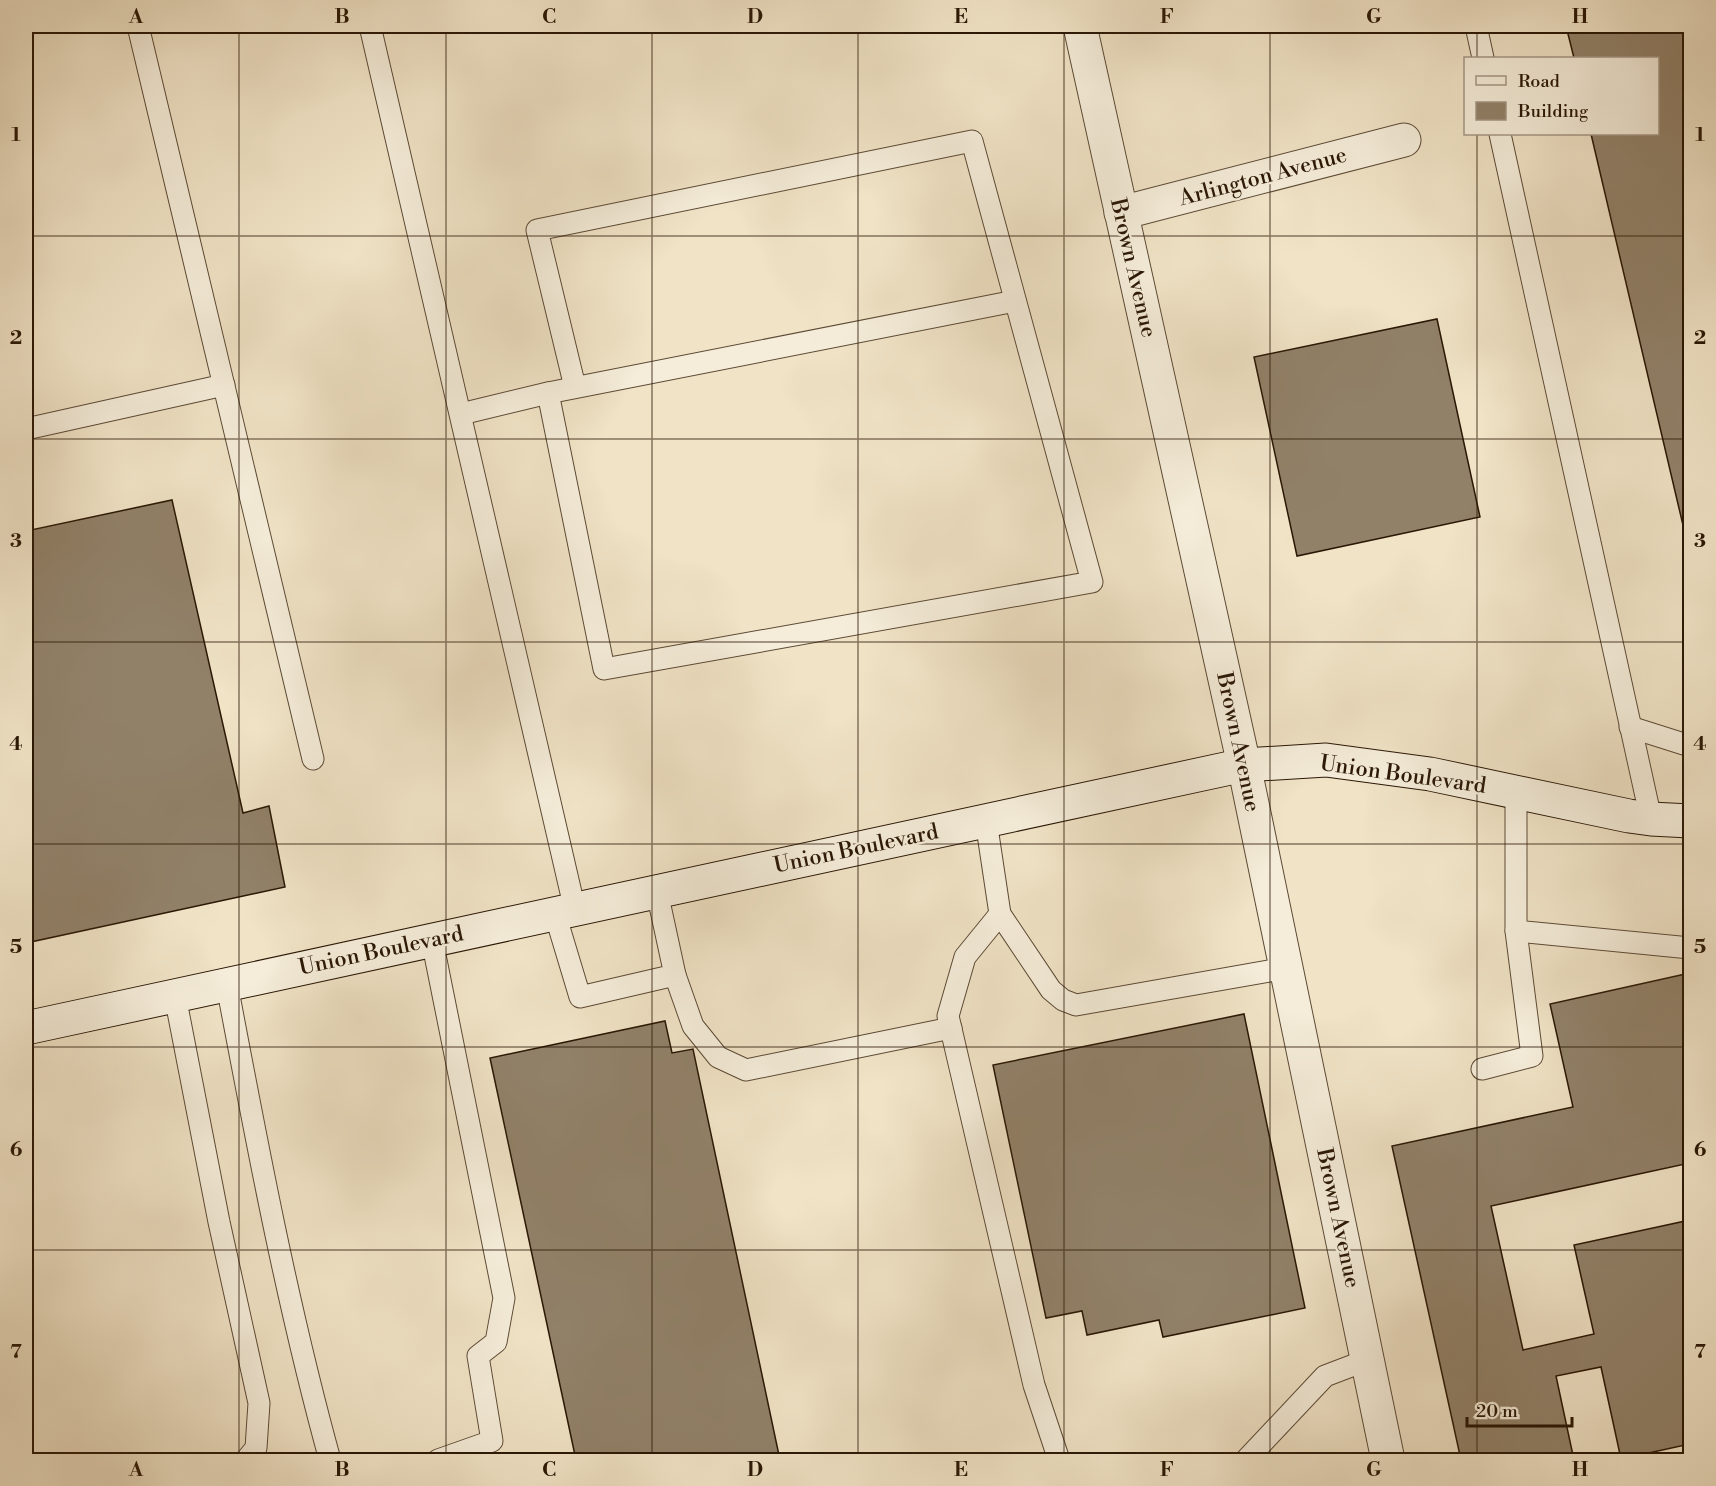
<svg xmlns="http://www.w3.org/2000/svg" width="1716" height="1486" font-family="'Libre Bodoni',serif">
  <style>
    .building { fill: #918169; stroke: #2a1705; stroke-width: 1.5 }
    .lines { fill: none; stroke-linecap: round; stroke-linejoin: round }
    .service-casing { stroke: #5c4a35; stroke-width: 23 }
    .minor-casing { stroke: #5c4a35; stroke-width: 35 }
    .secondary-casing { stroke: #2a1705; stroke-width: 35 }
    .service { stroke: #f5edda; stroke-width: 21 }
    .minor { stroke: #f5edda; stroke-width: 33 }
    .secondary { stroke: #f5edda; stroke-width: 33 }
    .grid { fill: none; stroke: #2a1705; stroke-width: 1.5; stroke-opacity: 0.55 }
    .labels { text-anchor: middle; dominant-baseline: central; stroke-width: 4.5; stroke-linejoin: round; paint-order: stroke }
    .street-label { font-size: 22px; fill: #2a1705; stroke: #f5edda }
    .neatline { fill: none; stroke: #2a1705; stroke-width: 2 }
    .grid-label { font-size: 20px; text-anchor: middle; font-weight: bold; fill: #2a1705 }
  </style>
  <rect width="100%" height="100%" fill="#f0e3c6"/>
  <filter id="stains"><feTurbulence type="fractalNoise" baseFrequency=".00333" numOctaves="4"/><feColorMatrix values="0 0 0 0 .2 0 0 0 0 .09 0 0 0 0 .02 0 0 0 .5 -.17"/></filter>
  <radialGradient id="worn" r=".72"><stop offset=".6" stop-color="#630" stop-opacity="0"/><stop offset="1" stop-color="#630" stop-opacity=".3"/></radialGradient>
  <g class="building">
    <path d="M1566,26H1690V555L1591,134H1658V58H1574Z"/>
    <path d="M1437,319L1480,517L1297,556L1254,357Z"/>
    <path d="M172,500L243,813L269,806L285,887L26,943V531Z"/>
    <path d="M1690,973V1163L1491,1206L1523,1350L1594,1334L1574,1245L1690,1220V1444L1621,1459L1601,1367L1556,1376L1574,1460H1461L1392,1146L1573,1107L1550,1004Z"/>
    <path d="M1244,1014L1305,1308L1163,1337L1159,1320L1087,1335L1082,1311L1046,1318L993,1065Z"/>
    <path d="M665,1021L672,1053L693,1049L780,1460H576L490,1058Z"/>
  </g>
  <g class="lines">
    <defs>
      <g id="service">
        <path d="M138,26L313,759"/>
        <path d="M370,26L575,910"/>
        <path d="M1476,26L1483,58"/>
        <path d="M1500,134L1651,819"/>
        <path d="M548,393L604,669L1092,582L972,141L537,230L575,387"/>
        <path d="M461,414L548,393L1015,301"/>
        <path d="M26,429L224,385"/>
        <path d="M1630,727L1690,746"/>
        <path d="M1516,792V931L1690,948"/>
        <path d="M986,821L1000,914L1051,990L1063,1000L1076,1005L1286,968"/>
        <path d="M555,914L580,997L675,975L657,892"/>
        <path d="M1000,914L965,957L948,1016L1034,1385L1059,1460"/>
        <path d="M432,940L504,1298L496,1342L478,1356L492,1441L438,1460"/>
        <path d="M675,975L693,1026L718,1057L746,1070L951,1028"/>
        <path d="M227,985C257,1144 287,1304 330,1460"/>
        <path d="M175,996L219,1222L259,1403L256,1448L246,1460"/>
        <path d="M1482,1069L1532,1056L1516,931"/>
        <path d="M1246,1460L1325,1376L1367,1360"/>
      </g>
      <g id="minor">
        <path d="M1080,26L1244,765L1388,1460"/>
        <path d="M1121,213L1404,140"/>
      </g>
      <path id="secondary" d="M26,1028L1244,765L1326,760L1430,774L1629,816L1651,819L1690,821"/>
    </defs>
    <use href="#service" class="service-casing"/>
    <use href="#minor" class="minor-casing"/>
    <use href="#secondary" class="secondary-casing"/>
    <use href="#service" class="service"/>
    <use href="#minor" class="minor"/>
    <use href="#secondary" class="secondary"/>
  </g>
  <path class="grid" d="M239,26V1460M446,26V1460M652,26V1460M858,26V1460M1064,26V1460M1270,26V1460M1477,26V58M1477,134V1460M26,236H1690M26,439H1690M26,642H1690M26,844H1690M26,1047H1690M26,1250H1690"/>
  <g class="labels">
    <g class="street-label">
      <text transform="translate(1263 177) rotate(-15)">Arlington Avenue</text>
      <text transform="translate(1133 268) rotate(77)">Brown Avenue</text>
      <text transform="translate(1238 742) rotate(78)">Brown Avenue</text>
      <text transform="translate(1403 775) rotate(8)">Union Boulevard</text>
      <text transform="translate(856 849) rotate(-12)">Union Boulevard</text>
      <text transform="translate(381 951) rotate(-12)">Union Boulevard</text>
      <text transform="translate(1338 1218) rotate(78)">Brown Avenue</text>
    </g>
  </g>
  <rect width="1716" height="1486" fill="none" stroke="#f0e3c6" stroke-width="66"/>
  <rect x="1464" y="57" width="195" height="78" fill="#f5edda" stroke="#a49785" stroke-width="1.5"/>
  <rect x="1476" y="76" width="30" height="9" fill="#f5edda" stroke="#a49785" stroke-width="1.5"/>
  <text x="1518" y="87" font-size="18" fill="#2a1705">Road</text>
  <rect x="1476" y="102" width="30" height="18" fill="#918169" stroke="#a49785" stroke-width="1.5"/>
  <text x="1518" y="117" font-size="18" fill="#2a1705">Building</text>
  <path d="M1467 1417v9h105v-9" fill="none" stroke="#2a1705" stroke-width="3"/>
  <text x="1476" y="1417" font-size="18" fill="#2a1705" stroke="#f5edda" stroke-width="4.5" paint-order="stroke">20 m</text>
  <rect x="33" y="33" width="1650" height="1420" class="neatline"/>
  <g class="grid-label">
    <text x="136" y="23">A</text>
    <text x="342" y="23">B</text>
    <text x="549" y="23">C</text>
    <text x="755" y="23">D</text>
    <text x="961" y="23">E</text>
    <text x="1167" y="23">F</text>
    <text x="1374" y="23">G</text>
    <text x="1580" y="23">H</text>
    <text x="16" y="141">1</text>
    <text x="1700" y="141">1</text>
    <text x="16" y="344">2</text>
    <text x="1700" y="344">2</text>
    <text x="16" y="547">3</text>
    <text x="1700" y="547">3</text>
    <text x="16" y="750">4</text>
    <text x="1700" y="750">4</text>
    <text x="16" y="953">5</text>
    <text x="1700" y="953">5</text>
    <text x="16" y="1156">6</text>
    <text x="1700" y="1156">6</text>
    <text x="16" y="1358">7</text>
    <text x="1700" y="1358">7</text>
    <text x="136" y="1476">A</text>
    <text x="342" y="1476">B</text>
    <text x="549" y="1476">C</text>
    <text x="755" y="1476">D</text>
    <text x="961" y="1476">E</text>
    <text x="1167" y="1476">F</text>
    <text x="1374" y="1476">G</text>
    <text x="1580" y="1476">H</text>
  </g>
  <rect width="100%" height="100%" filter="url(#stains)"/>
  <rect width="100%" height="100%" fill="url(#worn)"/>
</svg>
